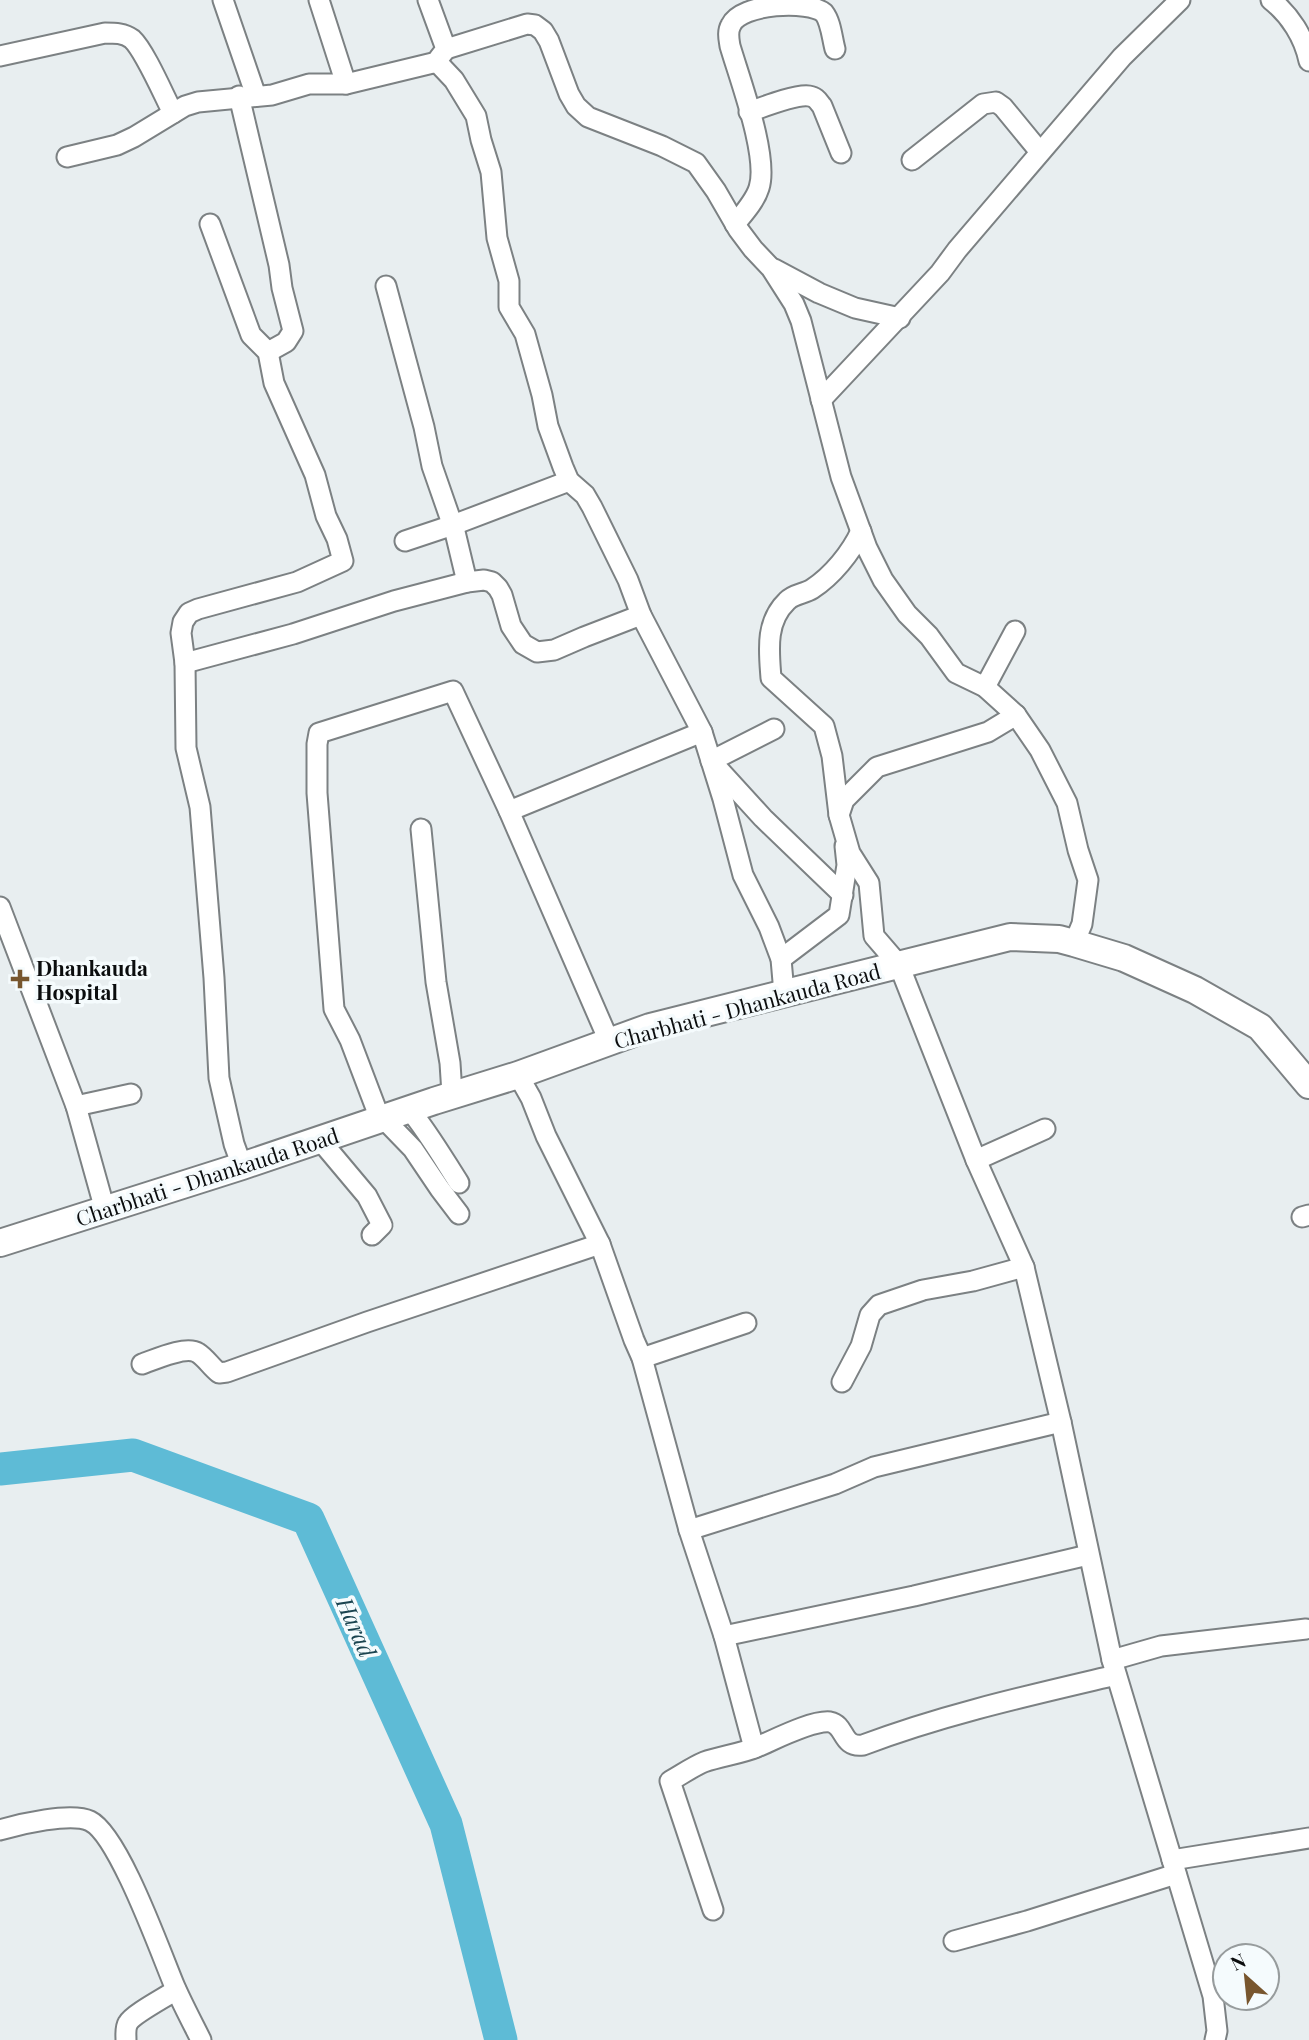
<svg xmlns="http://www.w3.org/2000/svg" width="1309" height="2040" font-family="'Playfair Display',serif">
  <style>
    .lines { fill: none; stroke-linecap: round; stroke-linejoin: round }
    .river { stroke: #5ebbd6; stroke-width: 33 }
    .street-casing { stroke: #7c8183; stroke-width: 23 }
    .secondary-casing { stroke: #7c8183; stroke-width: 30 }
    .street { stroke: #fff; stroke-width: 19 }
    .secondary { stroke: #fff; stroke-width: 26 }
    .poi-dot { fill: #78562e; stroke: #f5fbfd; stroke-width: 2.5 }
    .labels { text-anchor: middle; dominant-baseline: central; stroke-width: 7; stroke-linejoin: round; paint-order: stroke }
    .poi-label { font-size: 21px; font-weight: bold; fill: #0b0d0e; stroke: #f5fbfd; text-anchor: start }
    .street-label { font-size: 21px; fill: #0b0d0e; stroke: #f5fbfd }
    .water-label { font-size: 23px; font-style: italic; fill: #1a4450; stroke: #f5fbfd }
  </style>
  <rect width="100%" height="100%" fill="#e8eef0"/>
  <g class="lines">
    <path class="river" d="M0,1469L133,1455L308,1519L446,1824L501,2040"/>
    <defs>
      <g id="street">
        <path d="M223,0L256,96"/>
        <path d="M319,0L346,84"/>
        <path d="M428,0L446,49L439,58"/>
        <path d="M1271,0C1290,15 1304,37 1309,61"/>
        <path d="M446,49L527,24L535,25L543,31L549,41L569,94L576,106L588,117L662,146L696,163L716,191L738,229L753,249L771,268L794,304L801,321L841,477L867,548L883,580L907,614L929,636L956,673L985,687L1016,715L1040,750L1067,803L1078,850L1088,880L1082,924L1074,943"/>
        <path d="M0,56L105,33C115,33 124,33 132,39C145,51 164,96 173,113"/>
        <path d="M239,96L279,265L282,288L293,331L286,342L268,352"/>
        <path d="M749,112C763,107 796,94 809,96C816,97 818,101 822,106L841,153"/>
        <path d="M67,157L117,145L134,137L185,106L198,102L272,95L309,84H346L437,62L454,80L476,116L481,140L491,172L497,238L509,281V307L525,334L542,395L548,426L563,467L569,481L585,495L592,507L628,580L641,615L702,732L723,799L743,875L769,927L781,959L784,993"/>
        <path d="M912,160L983,104L996,102L1003,107L1040,152"/>
        <path d="M210,224L251,335L268,352L274,383L315,475L326,516L337,539L343,561L297,582L198,609L189,613L183,622L181,633L185,663L186,748L200,807L214,978L219,1078L234,1144L242,1166"/>
        <path d="M735,224C744,213 755,201 759,188C769,157 740,80 730,46C729,39 727,32 731,25C741,3 809,0 824,13C831,22 832,38 835,49"/>
        <path d="M774,269L819,293L855,308L900,318"/>
        <path d="M386,286L424,427L432,466L455,532L467,582"/>
        <path d="M821,400L940,273L957,250L1122,57L1180,0"/>
        <path d="M405,541L453,525L569,481"/>
        <path d="M185,663L293,634L394,601L467,582L484,580L492,582L498,588L502,595L511,626L523,644L537,652L554,650L584,637L641,615"/>
        <path d="M985,687L1015,631"/>
        <path d="M1016,715L988,732L877,767L844,800L839,815L850,853L869,883L874,936L899,965L976,1160L1024,1267L1061,1422L1112,1660L1213,1996L1217,2031L1215,2040"/>
        <path d="M774,729L711,761L763,818L843,895"/>
        <path d="M509,811L702,732"/>
        <path d="M839,815L832,756L824,726L771,678C769,651 765,622 787,601C793,594 804,594 812,589C832,576 851,553 861,531"/>
        <path d="M421,829L436,982L450,1063L452,1094L441,1098"/>
        <path d="M0,907L76,1106L105,1210"/>
        <path d="M781,959L839,915L847,865L845,846"/>
        <path d="M518,1075L531,1098L546,1136L600,1244L634,1340L642,1358L689,1530L724,1636L754,1748"/>
        <path d="M76,1106L131,1094"/>
        <path d="M409,1109C428,1132 443,1158 459,1183"/>
        <path d="M383,1118L413,1149L440,1189L459,1214"/>
        <path d="M380,1119L350,1040L334,1009L317,793V744L319,733L453,691L509,811L609,1041"/>
        <path d="M320,1140L367,1196L382,1225L372,1235"/>
        <path d="M976,1160L1045,1129"/>
        <path d="M1302,1217L1309,1215"/>
        <path d="M642,1358L746,1323"/>
        <path d="M142,1364C154,1360 186,1345 198,1353C206,1358 211,1367 219,1373L227,1372L367,1322L600,1244"/>
        <path d="M842,1382L861,1346L870,1315L879,1305L923,1290L973,1281L1024,1267"/>
        <path d="M689,1530L835,1484L874,1467L1061,1422"/>
        <path d="M724,1636L914,1596L1088,1555"/>
        <path d="M1112,1660L1161,1646L1306,1629"/>
        <path d="M0,1830C20,1824 71,1812 90,1821C119,1835 161,1954 175,1987C183,2005 192,2022 201,2040"/>
        <path d="M1172,1860L1309,1838"/>
        <path d="M713,1910L670,1781C681,1775 692,1767 704,1762C721,1756 740,1754 757,1747C774,1740 812,1720 830,1722C846,1725 841,1748 863,1745C945,1714 1031,1695 1116,1675"/>
        <path d="M954,1941L1027,1921L1176,1874"/>
        <path d="M126,2040C126,2035 125,2028 128,2023C133,2014 166,1997 176,1990"/>
      </g>
      <path id="secondary" d="M0,1243L242,1166L434,1101L518,1075L650,1027L1010,937L1059,939L1074,943L1124,958L1195,990L1260,1027L1309,1085"/>
    </defs>
    <use href="#street" class="street-casing"/>
    <use href="#secondary" class="secondary-casing"/>
    <use href="#street" class="street"/>
    <use href="#secondary" class="secondary"/>
  </g>
  <path class="poi-dot" d="M16.5 968.5h7v7h7v7h-7v7h-7v-7h-7v-7h7z"/>
  <g class="labels">
    <g class="poi-label">
      <text x="36" y="967">Dhankauda<tspan x="36" dy="24">Hospital</tspan></text>
    </g>
    <g class="street-label">
      <text transform="translate(747 1005) rotate(-15)">Charbhati - Dhankauda Road</text>
      <text transform="translate(207 1176) rotate(-18)">Charbhati - Dhankauda Road</text>
    </g>
    <g class="water-label">
      <text transform="translate(357 1627) rotate(66)">Harad</text>
    </g>
  </g>
  <g transform="translate(1246 1977) rotate(333)"><circle r="33" fill="#f5fbfd" stroke="#979c9d" stroke-width="2"/>
  <path d="M0-5L12 26L0 18L-12 26Z" fill="#78562e"/>
  <text y="-10" font-size="19" font-weight="bold" text-anchor="middle" fill="#0b0d0e">N</text>
  </g>
</svg>
